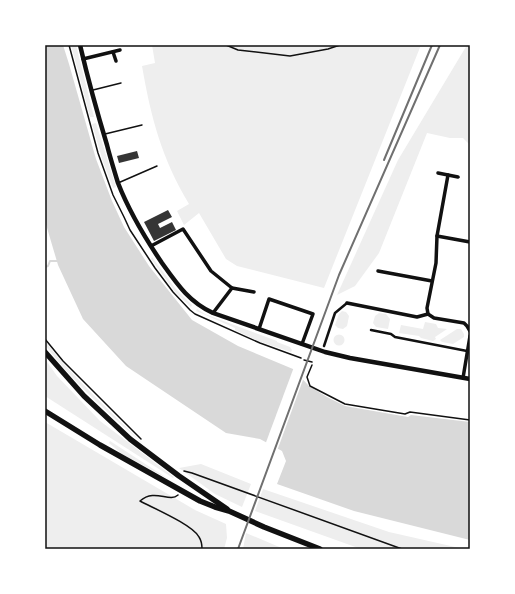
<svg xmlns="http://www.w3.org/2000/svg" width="515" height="594" font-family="'DejaVu Sans',sans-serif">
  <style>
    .green { fill: #eee }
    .water { fill: #d9d9d9 }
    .pier { fill: #fff }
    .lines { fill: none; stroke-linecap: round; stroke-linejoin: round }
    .stream { stroke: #d9d9d9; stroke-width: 2 }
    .building { fill: #353535 }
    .path { stroke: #111; stroke-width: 1.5 }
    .service { stroke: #111; stroke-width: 1.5 }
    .pedestrian { stroke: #111; stroke-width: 2.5 }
    .minor { stroke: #111; stroke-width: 3.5 }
    .tertiary { stroke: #111; stroke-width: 4.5 }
    .primary { stroke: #111; stroke-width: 5.5 }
    .rail { stroke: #707070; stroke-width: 2 }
    .neatline { fill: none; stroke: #111; stroke-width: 1.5 }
  </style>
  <rect width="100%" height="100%" fill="#fff"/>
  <g class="green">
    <path d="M71,45H76L94,117H90Z"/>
    <path d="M152,45H421L324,288L237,266L226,259L199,213L184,225L177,211L189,204C162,159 151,118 142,66L155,63Z"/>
    <path d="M467,45H470V145L463,138H450L427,133L379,253L355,286L337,295L398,160Z"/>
    <path d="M96,123L116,187L113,188L103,162L92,124Z"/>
    <path d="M152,257L175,288L192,305L191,307L176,293L151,259Z"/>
    <path d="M197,309L205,314L277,341V342L290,347L292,350L291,352L258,341L235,330V328L201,313L196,311Z"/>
    <path d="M342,311L346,312L349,316L347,326L343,329L338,328L335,325L339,314Z"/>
    <path d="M379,313L386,314L390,319L388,329L376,327L373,323L375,316Z"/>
    <path d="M425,322L436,324L438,328L447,329L435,337L436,339L433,341L421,338L419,336L399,333L401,325L423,329Z"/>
    <path d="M457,329H461L464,334V337L453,344L442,342L440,340Z"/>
    <circle cx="339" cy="340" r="5.5"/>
    <path d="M45,341C74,379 110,410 143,444C108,413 73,382 45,345Z"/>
    <path d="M45,359L57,376L100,421L174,477L173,478L45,396Z"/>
    <path d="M45,422L195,510L226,524L227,538L224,549H45Z"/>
    <path d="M110,441L170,480L122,454L109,443Z"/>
    <path d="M201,464L251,484L242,507L215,494L179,468Z"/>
    <path d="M263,489L389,532L464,549H361L255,511Z"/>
    <path d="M246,533L284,549H243Z"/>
  </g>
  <path class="water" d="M45,45H63L69,64L96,159L112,201L124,227L149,266L192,320L238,346L293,369L309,386L327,397L345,406L408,417L411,415L470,422V540L354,511L277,484L286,461L282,451L260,439L226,433L126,366L83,319L58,265L45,221Z"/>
  <path class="pier" d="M294,367L304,377L277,451L265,445Z"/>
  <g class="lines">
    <path class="stream" d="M45,267L48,266L50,261H57"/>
  </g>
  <g class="building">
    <path d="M137,151L139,158L119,163L117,156Z"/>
    <path d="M168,210L172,217L158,224L160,228L172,222L176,230L154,241L144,222Z"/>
  </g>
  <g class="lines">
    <g class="path">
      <path d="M69,45L98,153L113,195L124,217L130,230L155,268L173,292L190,310L195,314L260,343L301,358"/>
      <path d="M226,45L238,50L290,56L328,49L340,45"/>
      <path d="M45,339L63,361L141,439"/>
      <path d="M312,365L307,377L310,386L345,404L405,414L410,412L470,420"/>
      <path d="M184,471L192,473L402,549"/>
      <path d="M178,495C169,503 155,488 140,501C153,508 193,525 199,537C201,540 202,545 202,549"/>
    </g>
    <g class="service">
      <path d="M93,90L121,83"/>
      <path d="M105,134L142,125"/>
      <path d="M118,183L157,166"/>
      <path d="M304,360L312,362"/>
    </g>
    <g class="pedestrian">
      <path d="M371,330L391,334L395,337L467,351"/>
      <path d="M324,346L335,313L347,303"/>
    </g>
    <g class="minor">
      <path d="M113,52L116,61"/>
      <path d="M83,59L120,50"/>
      <path d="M438,173L458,177"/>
      <path d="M437,236L470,242"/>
      <path d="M151,246L183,229L211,271L232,288L254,292"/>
      <path d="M378,271L432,281"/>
      <path d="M347,303L417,317L428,314L434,318L464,323L467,326L470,331"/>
      <path d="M213,313L232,288"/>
      <path d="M428,314L427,308L436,263L437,236L448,175"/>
      <path d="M259,329L269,299L313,314L302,344"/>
      <path d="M463,378L470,336"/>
    </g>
    <path class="tertiary" d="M80,45C88,79 97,112 107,145C110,157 114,170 118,183C129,211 145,238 162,263C177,284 189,302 213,313L325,352L350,358L470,379"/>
    <g class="primary">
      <path d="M45,352L84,396L130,439L179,476L227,509"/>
      <path d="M45,411L100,445L200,501L215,507L229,511L264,527L320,549"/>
    </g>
    <g class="rail">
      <path d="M384,160L432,45"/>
      <path d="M238,549L339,275L440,45"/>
    </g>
  </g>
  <rect width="515" height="594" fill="none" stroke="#ffffff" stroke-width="92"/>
  <rect x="46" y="46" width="423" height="502" class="neatline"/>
</svg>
